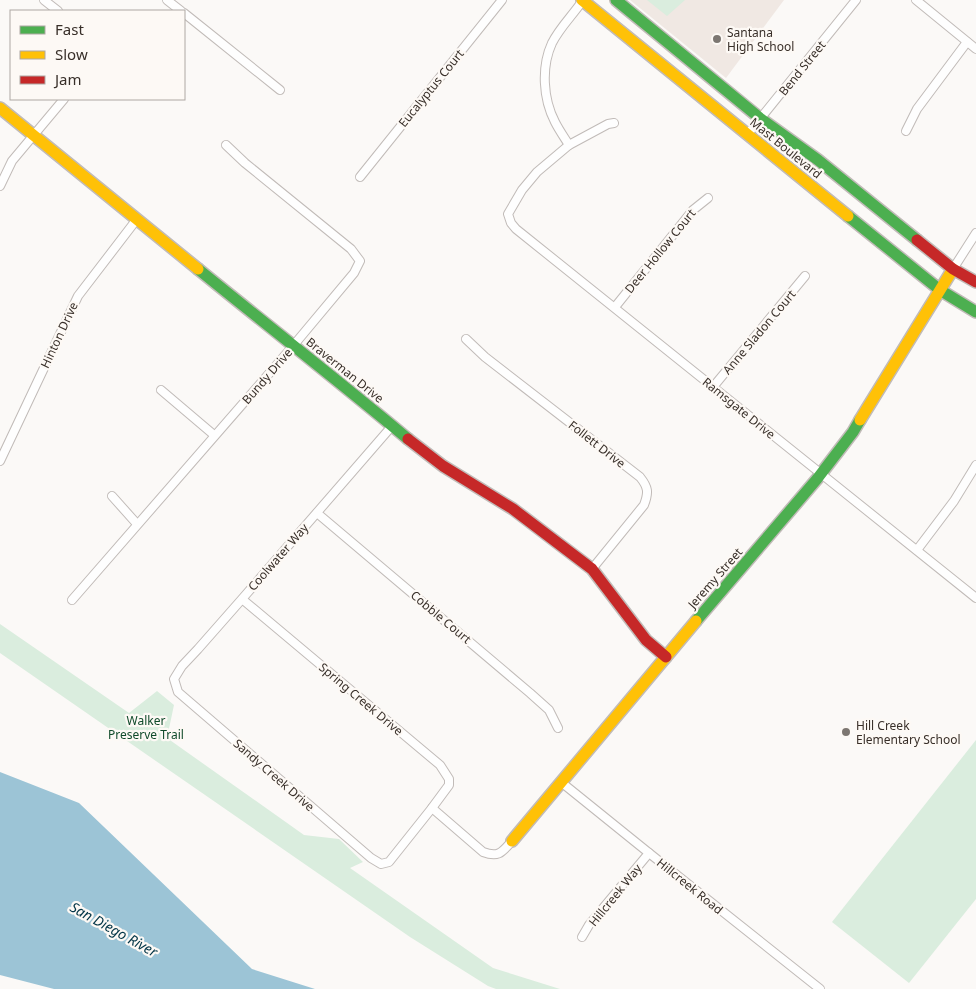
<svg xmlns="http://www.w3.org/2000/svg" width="976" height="989" font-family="'Noto Sans',sans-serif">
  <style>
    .built { fill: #f0e8e3 }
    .green { fill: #daedde }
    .water { fill: #9cc4d6 }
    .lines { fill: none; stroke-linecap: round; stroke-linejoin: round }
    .street-casing { stroke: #c1bbb8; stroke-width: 10 }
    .fast-casing { stroke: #c1bbb8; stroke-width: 14 }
    .slow-casing { stroke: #c1bbb8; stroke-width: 14 }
    .jam-casing { stroke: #c1bbb8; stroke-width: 14 }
    .street { stroke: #fefefe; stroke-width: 8 }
    .fast { stroke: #4caf50; stroke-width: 11 }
    .slow { stroke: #ffc107; stroke-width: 11 }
    .jam { stroke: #c62828; stroke-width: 11 }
    .poi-dot { fill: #7c7671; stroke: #fdf9f5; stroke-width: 2 }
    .labels { text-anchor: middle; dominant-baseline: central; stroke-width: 4.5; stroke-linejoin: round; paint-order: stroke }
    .poi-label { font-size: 12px; fill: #382f29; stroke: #fdf9f5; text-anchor: start }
    .street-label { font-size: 12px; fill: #382f29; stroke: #fdf9f5 }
    .park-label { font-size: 12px; fill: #0f4a2a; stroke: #fdf9f5 }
    .water-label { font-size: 14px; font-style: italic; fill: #003446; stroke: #fdf9f5 }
  </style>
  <rect width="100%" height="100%" fill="#fbf9f7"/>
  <path class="built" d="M630,0H784L726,78Z"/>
  <g class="green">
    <path d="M647,0H685L667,16Z"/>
    <path d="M0,624L129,713L157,691L174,705L167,738L304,835L339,839L363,862L350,868L493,968L560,989H496L488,986L410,937L0,653Z"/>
    <path d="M976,740V899L909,983L832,922Z"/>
  </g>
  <path class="water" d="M0,772L79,803L252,969L315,989H54L0,975Z"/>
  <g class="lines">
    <defs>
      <g id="street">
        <path d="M44,0L58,11"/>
        <path d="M167,0L181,11"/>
        <path d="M916,0L976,49"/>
        <path d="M184,13L280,90"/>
        <path d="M614,123L608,124L569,145L537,172L522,190L508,214L511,223L516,229L976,598"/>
        <path d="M906,131L917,109L967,42"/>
        <path d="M747,135L856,0"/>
        <path d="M569,145C564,137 559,130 555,122C543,99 541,67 552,43C560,27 573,15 583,0"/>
        <path d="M360,177L502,0"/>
        <path d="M0,186L12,161L64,99"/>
        <path d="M953,269L976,233"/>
        <path d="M615,307L693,210L708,198"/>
        <path d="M466,339L485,357L640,477C648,487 649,492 644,505L592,569"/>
        <path d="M713,387L805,276"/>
        <path d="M161,390L214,435"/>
        <path d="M0,461L78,296L137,219"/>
        <path d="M112,496L137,524"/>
        <path d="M317,513L530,693L549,710L558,728"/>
        <path d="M917,550L954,501L976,465"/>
        <path d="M242,599L440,765L449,779V785L432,808L389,862L381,864L371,858L178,692L174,679L182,666L198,649L242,599L392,426"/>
        <path d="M72,600L293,346L354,273L360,261L351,249L245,163L226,145"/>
        <path d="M561,782L649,853L820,989"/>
        <path d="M432,808L483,852C499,858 502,852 512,841"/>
        <path d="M582,937L589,925L649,853"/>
      </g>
      <g id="fast">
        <path d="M616,0L761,119L818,160L917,240"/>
        <path d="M848,216L940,290L976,312"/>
        <path d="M198,269C268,326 339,381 408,439"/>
        <path d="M696,621L817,479L853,432L860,420"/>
      </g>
      <g id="slow">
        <path d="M582,0L848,216"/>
        <path d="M0,108L198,269"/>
        <path d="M860,420L953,269"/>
        <path d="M512,841L696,621"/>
      </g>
      <g id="jam">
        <path d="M917,240L953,269L976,282"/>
        <path d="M408,439L443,466L513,509L592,569L646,640L666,657"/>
      </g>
    </defs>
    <use href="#street" class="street-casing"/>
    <use href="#fast" class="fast-casing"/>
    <use href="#slow" class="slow-casing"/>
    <use href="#jam" class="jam-casing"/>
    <use href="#street" class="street"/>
    <use href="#fast" class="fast"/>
    <use href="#slow" class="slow"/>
    <use href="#jam" class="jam"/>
  </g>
  <g class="poi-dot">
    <circle cx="717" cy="39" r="5"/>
    <circle cx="846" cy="732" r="5"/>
  </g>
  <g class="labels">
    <g class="poi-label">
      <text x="727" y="32">Santana<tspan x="727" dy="14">High School</tspan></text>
      <text x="856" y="725">Hill Creek<tspan x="856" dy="14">Elementary School</tspan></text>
    </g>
    <g class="street-label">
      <text transform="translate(802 68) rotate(-51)">Bend Street</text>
      <text transform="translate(431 88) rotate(-51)">Eucalyptus Court</text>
      <text transform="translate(786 148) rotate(39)">Mast Boulevard</text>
      <text transform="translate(660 251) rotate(-51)">Deer Hollow Court</text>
      <text transform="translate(759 332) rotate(-50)">Anne Sladon Court</text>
      <text transform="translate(59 335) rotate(-65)">Hinton Drive</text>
      <text transform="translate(345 370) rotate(39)">Braverman Drive</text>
      <text transform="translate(267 376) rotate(-49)">Bundy Drive</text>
      <text transform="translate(739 408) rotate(39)">Ramsgate Drive</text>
      <text transform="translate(597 444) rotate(38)">Follett Drive</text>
      <text transform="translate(278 557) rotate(-49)">Coolwater Way</text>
      <text transform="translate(715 578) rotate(-49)">Jeremy Street</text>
      <text transform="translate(441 617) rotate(40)">Cobble Court</text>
      <text transform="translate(361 699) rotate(40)">Spring Creek Drive</text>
      <text transform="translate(274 775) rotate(41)">Sandy Creek Drive</text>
      <text transform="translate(690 886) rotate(39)">Hillcreek Road</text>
      <text transform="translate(615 895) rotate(-51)">Hillcreek Way</text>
    </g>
    <g class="park-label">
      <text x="146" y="720">Walker<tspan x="146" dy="14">Preserve Trail</tspan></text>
    </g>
    <g class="water-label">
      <text transform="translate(114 929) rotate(29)">San Diego River</text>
    </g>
  </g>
  <rect x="10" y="10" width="175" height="90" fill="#fdf9f5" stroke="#aea8a3"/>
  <rect x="20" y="26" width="25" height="8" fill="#4caf50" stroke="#aea8a3"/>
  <text x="55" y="35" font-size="15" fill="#382f29">Fast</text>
  <rect x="20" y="51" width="25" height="8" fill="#ffc107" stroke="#aea8a3"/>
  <text x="55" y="60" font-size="15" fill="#382f29">Slow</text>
  <rect x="20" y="76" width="25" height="8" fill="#c62828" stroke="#aea8a3"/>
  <text x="55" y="85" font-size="15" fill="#382f29">Jam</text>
</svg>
